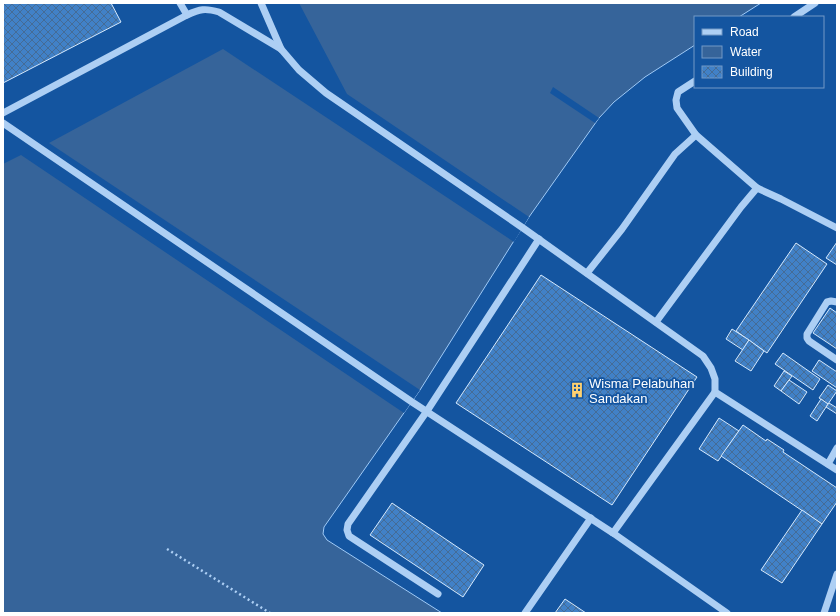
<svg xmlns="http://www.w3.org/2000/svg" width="840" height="616" font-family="Helvetica,sans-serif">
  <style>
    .water { fill: #36649a; stroke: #9fcaf7 }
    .pier { fill: #1455a0 }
    .building { fill: url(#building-cross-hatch); stroke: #d5e9fd }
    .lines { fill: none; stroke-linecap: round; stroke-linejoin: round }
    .path { stroke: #adcff4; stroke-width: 2.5; stroke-dasharray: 2 3; stroke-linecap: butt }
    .minor { stroke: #adcff4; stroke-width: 7 }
    .labels { text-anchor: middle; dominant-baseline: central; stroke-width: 3.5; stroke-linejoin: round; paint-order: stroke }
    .poi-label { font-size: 13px; fill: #fff; stroke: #1455a0; text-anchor: start }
  </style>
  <defs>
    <pattern id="building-cross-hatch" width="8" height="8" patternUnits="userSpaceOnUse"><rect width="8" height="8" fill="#4181c7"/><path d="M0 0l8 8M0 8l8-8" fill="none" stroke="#456c96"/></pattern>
  </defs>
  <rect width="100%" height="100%" fill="#1455a0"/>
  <path class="water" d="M3,3H761L739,17H695V45L645,77L614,102L599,118L529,217L420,390L324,527L323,534L327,540L442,613H3Z"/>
  <g class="pier">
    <path d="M3,3H299L347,94L529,217L514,242L223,49L49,143L420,390L404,413L21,155L3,164Z"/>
    <path d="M553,87L599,118L595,123L550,93Z"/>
  </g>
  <g class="building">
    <path d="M3,3H111L121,22L3,83Z"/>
    <path d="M837,242V265L826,258Z"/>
    <path d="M796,243L827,264L767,353L736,331Z"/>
    <path d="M541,275L697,377L612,505L456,403Z"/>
    <path d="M830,308L837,313V349L813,333Z"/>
    <path d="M732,329L749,340L743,350L726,339Z"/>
    <path d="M749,340L764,351L751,371L735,361Z"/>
    <path d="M783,353L820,379L813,390L775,364Z"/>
    <path d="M819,360L837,372V388L812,371Z"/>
    <path d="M784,371L792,376L781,391L774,386Z"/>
    <path d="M789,380L807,392L799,404L781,391Z"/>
    <path d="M828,385L837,391L828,404L819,398Z"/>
    <path d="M821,399L828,404L817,421L810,416Z"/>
    <path d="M829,403L837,408V414L826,407Z"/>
    <path d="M719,418L739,431L718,461L699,449Z"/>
    <path d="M743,425L766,441L767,439L784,450L783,452L837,488V502L822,524L721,456Z"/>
    <path d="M392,503L484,565L463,597L370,535Z"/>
    <path d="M802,510L822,524L782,583L761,570Z"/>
    <path d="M565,599L586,613H555Z"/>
  </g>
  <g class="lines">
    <path class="path" d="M167,549L270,613"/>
    <g class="minor">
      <path d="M180,3L187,15"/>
      <path d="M261,3L281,49"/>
      <path d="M794,17L815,3"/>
      <path d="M695,81L678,92L676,100L677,108L696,135L757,188L781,199L837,228"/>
      <path d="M3,113L187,15C200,9 205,8 219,12L281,49L299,70L326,93L523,228L703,356L711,368L715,379V392L837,470"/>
      <path d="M3,123L412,402L613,533L727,613"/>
      <path d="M587,273L622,229L675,154L696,135"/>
      <path d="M837,302L831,301L827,302L807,334V338L809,341L837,360"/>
      <path d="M656,322L741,207L757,188"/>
      <path d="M828,464L837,448"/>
      <path d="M613,533L715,392"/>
      <path d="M438,594L349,536L347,530L348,524L427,411L539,239"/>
      <path d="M525,613L591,518"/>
      <path d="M824,613L837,574"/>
    </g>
  </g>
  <defs>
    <symbol id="building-bare" viewBox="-9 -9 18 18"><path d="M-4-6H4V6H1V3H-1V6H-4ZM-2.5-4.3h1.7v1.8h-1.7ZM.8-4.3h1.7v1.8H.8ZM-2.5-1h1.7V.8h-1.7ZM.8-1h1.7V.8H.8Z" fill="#ffd170" stroke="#1455a0" stroke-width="2.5" paint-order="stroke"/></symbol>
  </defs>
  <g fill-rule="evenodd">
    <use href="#building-bare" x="566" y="379" width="22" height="22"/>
  </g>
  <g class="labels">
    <g class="poi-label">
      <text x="589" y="383">Wisma Pelabuhan<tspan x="589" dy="15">Sandakan</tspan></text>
    </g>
  </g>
  <rect width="840" height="616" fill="none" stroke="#ffffff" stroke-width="8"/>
  <rect x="694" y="16" width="130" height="72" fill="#1455a0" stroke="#7299c6"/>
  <rect x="702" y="29" width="20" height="6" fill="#adcff4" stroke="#7299c6"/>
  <text x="730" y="36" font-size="12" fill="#ffffff">Road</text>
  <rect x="702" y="46" width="20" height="12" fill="#36649a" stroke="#7299c6"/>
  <text x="730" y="56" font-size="12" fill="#ffffff">Water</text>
  <rect x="702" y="66" width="20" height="12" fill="url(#building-cross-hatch)" stroke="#7299c6"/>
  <text x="730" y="76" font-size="12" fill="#ffffff">Building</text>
</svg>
